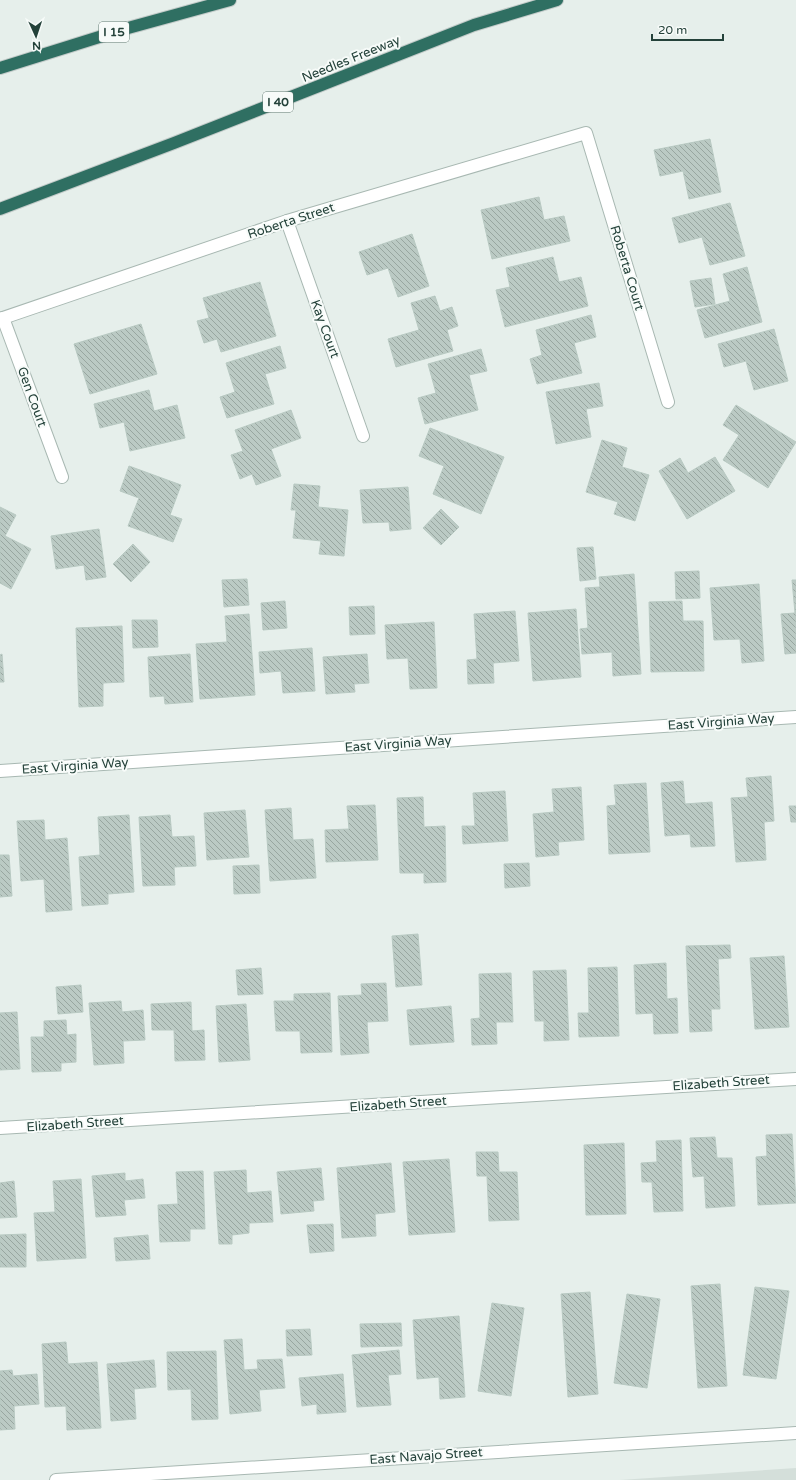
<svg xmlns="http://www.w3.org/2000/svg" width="796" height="1480" font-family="'Varela Round',sans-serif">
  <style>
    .built { fill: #d4dfda }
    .building { fill: url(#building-back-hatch); stroke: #b8c9c2 }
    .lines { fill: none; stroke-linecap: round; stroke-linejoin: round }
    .minor-casing { stroke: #a8b8b2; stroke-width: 14 }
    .highway-casing { stroke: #c2cac8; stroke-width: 14 }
    .minor { stroke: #fff; stroke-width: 12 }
    .highway { stroke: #2f6f62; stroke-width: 12 }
    .labels { text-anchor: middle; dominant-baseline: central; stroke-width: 4; stroke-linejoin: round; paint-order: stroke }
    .shield { fill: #f7fbf9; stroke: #637a73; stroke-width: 1 }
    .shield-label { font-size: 12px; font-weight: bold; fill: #24423a }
    .street-label { font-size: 13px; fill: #24423a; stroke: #f7fbf9 }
  </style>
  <defs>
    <pattern id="building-back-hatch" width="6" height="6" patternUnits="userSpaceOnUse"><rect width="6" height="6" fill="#bbcac4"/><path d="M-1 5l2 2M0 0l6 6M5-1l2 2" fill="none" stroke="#98a6a0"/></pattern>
  </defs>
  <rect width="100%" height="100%" fill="#e6efeb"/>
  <path class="built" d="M796,1468V1480H620Z"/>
  <g class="building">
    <path d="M710,139L721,192L689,199L683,171L660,176L654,150Z"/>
    <path d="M539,197L544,220L564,216L570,241L492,259L481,210Z"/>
    <path d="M730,203L745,256L710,265L702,237L679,243L672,218Z"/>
    <path d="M412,234L429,286L398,297L388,268L367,275L359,252Z"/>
    <path d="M553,257L559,282L581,277L588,306L505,327L496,290L510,287L506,268Z"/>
    <path d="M747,267L762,322L705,338L697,310L730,301L723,274Z"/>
    <path d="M711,278L715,304L695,307L690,281Z"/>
    <path d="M260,282L276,336L221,352L217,339L204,343L197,321L209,318L203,298Z"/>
    <path d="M435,296L440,311L452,307L458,326L447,330L453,351L396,367L388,339L419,330L411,303Z"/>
    <path d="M591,315L596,337L574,343L582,373L537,384L530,359L542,355L536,330Z"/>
    <path d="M141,324L157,374L90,394L74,344Z"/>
    <path d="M774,329L788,381L754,390L746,361L724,367L718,344Z"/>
    <path d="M280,346L286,368L265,374L274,404L227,418L220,397L235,392L226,363Z"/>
    <path d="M481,349L487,371L469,375L478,410L425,424L418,398L436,393L428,364Z"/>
    <path d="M599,383L603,406L586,409L591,437L556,444L546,392Z"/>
    <path d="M149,390L154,411L177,405L185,438L130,451L124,422L100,428L94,404Z"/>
    <path d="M736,405L796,442L768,488L723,460L739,435L723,425Z"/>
    <path d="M291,410L301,438L271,449L281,476L256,485L252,474L240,479L231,455L243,451L235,430Z"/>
    <path d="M430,428L504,457L481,514L433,494L444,466L419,456Z"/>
    <path d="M602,440L627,448L622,467L649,475L635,521L614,514L618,502L586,492Z"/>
    <path d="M715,457L735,491L687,519L659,471L680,458L688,473Z"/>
    <path d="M129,466L181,485L170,515L182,519L173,542L128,526L139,498L120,491Z"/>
    <path d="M294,484L320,486L318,507L348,510L344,556L319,554L321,541L293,538L296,510H291Z"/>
    <path d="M408,487L411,529L390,531L389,522L363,523L360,490Z"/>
    <path d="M0,507L16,515L5,536L31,549L11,589L0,583Z"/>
    <path d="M441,509L459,527L441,545L423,528Z"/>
    <path d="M99,529L106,577L86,580L84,565L56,569L51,536Z"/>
    <path d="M133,544L150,562L131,582L113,564Z"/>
    <path d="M593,547L596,579L580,581L577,548Z"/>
    <path d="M699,571L700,598L676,599L675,572Z"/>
    <path d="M634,574L641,674L613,676L612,652L582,654L580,629L588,628L585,588L600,587L599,577Z"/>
    <path d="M247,579L249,605L224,607L222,580Z"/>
    <path d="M792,580H796V653L785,654L781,614L795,613Z"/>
    <path d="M759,584L764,661L742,663L740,639L714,640L710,588Z"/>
    <path d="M285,601L287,628L263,630L261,603Z"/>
    <path d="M682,601L683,621H703L704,671L651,672L649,602Z"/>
    <path d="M374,606L375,634L350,635L349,607Z"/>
    <path d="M576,609L581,677L533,681L528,613Z"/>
    <path d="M515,611L519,661L493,663L494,683L468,684L467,660L477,659L474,614Z"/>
    <path d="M249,614L255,695L200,699L196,644L227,642L225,616Z"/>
    <path d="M132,620H157L158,647L133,648Z"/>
    <path d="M434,622L437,688L410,689L408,658L387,659L385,625Z"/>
    <path d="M122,626L124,682L103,683V706L79,707L76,628Z"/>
    <path d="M312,648L315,691L283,693L281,671L260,673L259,652Z"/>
    <path d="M2,654L4,682H0V655Z"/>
    <path d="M190,654L193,702L165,704L164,696L150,697L148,657Z"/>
    <path d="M367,654L369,683L354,684L355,692L326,694L323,657Z"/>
    <path d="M771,776L774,821L764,822L766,860L736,862L731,798L748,797L746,778Z"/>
    <path d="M683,781L685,804L712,802L715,846L691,847L690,834L665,836L661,783Z"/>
    <path d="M646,783L650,852L609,854L607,806L616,805L614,785Z"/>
    <path d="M581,787L584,840L558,842L559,855L536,857L533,814L554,812L552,789Z"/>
    <path d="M505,791L508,841L463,844L462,826H475L473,793Z"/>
    <path d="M423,797L424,827L445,826L446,882L424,883V873H400L397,798Z"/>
    <path d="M375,805L378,860L326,862L325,830L349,829L347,806Z"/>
    <path d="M789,806H796V822H791Z"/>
    <path d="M291,808L293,840L313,839L316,878L270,881L265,810Z"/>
    <path d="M245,810L249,857L207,860L204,813Z"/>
    <path d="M129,815L134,892L108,894V904L82,906L79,857L100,855L98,817Z"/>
    <path d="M170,815L172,837L194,836L196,866L174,867L175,885L143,886L139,817Z"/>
    <path d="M44,820L45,840L67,838L72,910L46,912L44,879L21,881L17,821Z"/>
    <path d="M0,855H9L12,896L0,897Z"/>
    <path d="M529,863L530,886L505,888L504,864Z"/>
    <path d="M259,865L260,893L234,894L233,866Z"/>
    <path d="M418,934L422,985L396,987L392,936Z"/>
    <path d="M730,945L731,958L718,959L720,1009H711L712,1031L690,1032L686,946Z"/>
    <path d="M784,956L789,1027L755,1029L750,958Z"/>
    <path d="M666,963L667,999L677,998L678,1033L654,1034L653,1013L636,1014L634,965Z"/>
    <path d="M617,967L619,1036L579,1037L578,1013H589L588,968Z"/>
    <path d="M261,968L263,994L238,995L236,970Z"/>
    <path d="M566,970L569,1040L544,1041V1021H535L533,971Z"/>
    <path d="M511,973L513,1022H496L497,1044L472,1045L471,1019L480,1018L479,974Z"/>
    <path d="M386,983L388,1021L367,1022L369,1053L341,1055L338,996L362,995L361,984Z"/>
    <path d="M81,985L83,1012L58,1014L56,987Z"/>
    <path d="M330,993L332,1052L301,1053L300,1031H276L274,1001H294V994Z"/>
    <path d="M121,1001L122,1012L143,1010L145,1040L123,1041L124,1063L94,1065L89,1003Z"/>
    <path d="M191,1002L192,1031L204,1030L205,1060L175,1061L174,1030H152L151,1004Z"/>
    <path d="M246,1004L250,1060L219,1062L216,1006Z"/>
    <path d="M451,1006L454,1042L410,1045L407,1010Z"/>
    <path d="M17,1012L20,1069L0,1070V1013Z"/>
    <path d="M66,1020L67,1035L76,1034V1062L61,1063V1071L32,1072L31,1037H44V1021Z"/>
    <path d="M792,1134L796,1203L758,1205L756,1157L767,1156L766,1135Z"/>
    <path d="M715,1137L717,1158H732L735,1206L706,1208L704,1176L693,1177L690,1138Z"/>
    <path d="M681,1140L683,1211L654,1212L652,1182H642L641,1163L657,1162L656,1141Z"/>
    <path d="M624,1143L626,1214L586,1215L584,1145Z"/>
    <path d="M476,1152H498L499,1172H517L519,1220L489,1221L487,1176H477Z"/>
    <path d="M449,1159L455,1232L409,1235L403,1162Z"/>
    <path d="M391,1163L395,1212L375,1214L376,1236L342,1238L337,1168Z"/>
    <path d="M321,1168L324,1200L313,1201L314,1211L281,1214L277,1172Z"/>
    <path d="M246,1170L247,1193L271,1191L273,1222L249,1223V1233L232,1235V1244H219L214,1172Z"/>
    <path d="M203,1171L205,1229H190V1241L160,1242L158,1205L178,1204L176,1172Z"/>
    <path d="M125,1173V1181L143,1179L145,1198L124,1200L126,1215L96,1217L92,1176Z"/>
    <path d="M81,1179L86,1258L37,1261L34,1213L55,1212L53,1181Z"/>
    <path d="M14,1181L17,1217L0,1218V1183Z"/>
    <path d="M333,1224L334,1251L310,1253L307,1225Z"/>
    <path d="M26,1234V1267H0V1235Z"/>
    <path d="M148,1235L150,1259L116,1261L114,1238Z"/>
    <path d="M720,1284L727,1386L698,1388L691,1286Z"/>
    <path d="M755,1287L789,1291L776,1379L743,1375Z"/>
    <path d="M590,1292L598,1394L568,1397L561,1294Z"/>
    <path d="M627,1294L660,1299L647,1388L614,1383Z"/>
    <path d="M492,1303L524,1308L511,1396L478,1391Z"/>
    <path d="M459,1316L465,1397L440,1399L439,1377L417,1379L413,1320Z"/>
    <path d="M401,1323L402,1346L361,1347L360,1324Z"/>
    <path d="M310,1329L312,1355L287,1356L286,1330Z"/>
    <path d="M242,1339L244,1370L258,1369L257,1360L282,1359L285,1388L259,1390L261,1411L230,1414L224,1340Z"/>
    <path d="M66,1342L68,1364L97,1362L101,1428L67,1430L66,1406L45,1407L42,1344Z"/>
    <path d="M399,1350L401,1374L388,1375L391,1405L357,1407L352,1355Z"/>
    <path d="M216,1351L218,1419L192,1420L191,1389L168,1390L167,1352Z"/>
    <path d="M154,1360L156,1387L134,1389L136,1419L111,1421L107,1364Z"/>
    <path d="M12,1370L13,1376L37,1374L39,1404L14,1406L15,1429L0,1430V1371Z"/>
    <path d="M343,1374L346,1412L317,1414V1404L302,1406L299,1378Z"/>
  </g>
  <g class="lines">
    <defs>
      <g id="minor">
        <path d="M287,221L363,436"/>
        <path d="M3,318L62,477"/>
        <path d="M0,319L287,221L586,133L668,402"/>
        <path d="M0,771L796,717"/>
        <path d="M0,1128L796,1079"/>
        <path d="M56,1480L796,1433"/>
      </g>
      <g id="highway">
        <path d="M0,68L128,28L230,0"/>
        <path d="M0,209L174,143L474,25L557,0"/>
      </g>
    </defs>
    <use href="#minor" class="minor-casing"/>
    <use href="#highway" class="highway-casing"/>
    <use href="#minor" class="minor"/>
    <use href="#highway" class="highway"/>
  </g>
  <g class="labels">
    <g class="shield">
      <rect x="99" y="22" width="30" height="20" rx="3"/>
      <rect x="263" y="92" width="30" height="20" rx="3"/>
    </g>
    <g class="shield-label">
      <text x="114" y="32">I 15</text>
      <text x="278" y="102">I 40</text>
    </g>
    <g class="street-label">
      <text transform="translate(351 59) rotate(-22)">Needles Freeway</text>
      <text transform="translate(291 221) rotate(-18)">Roberta Street</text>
      <text transform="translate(627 268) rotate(73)">Roberta Court</text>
      <text transform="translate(325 329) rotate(70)">Kay Court</text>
      <text transform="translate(32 397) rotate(70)">Gen Court</text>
      <text transform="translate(721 722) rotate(-4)">East Virginia Way</text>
      <text transform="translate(398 744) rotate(-4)">East Virginia Way</text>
      <text transform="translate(75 766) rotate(-4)">East Virginia Way</text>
      <text transform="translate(721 1083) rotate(-4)">Elizabeth Street</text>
      <text transform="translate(398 1104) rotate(-4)">Elizabeth Street</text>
      <text transform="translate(75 1124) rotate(-4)">Elizabeth Street</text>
      <text transform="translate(426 1456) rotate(-4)">East Navajo Street</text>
    </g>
  </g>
  <g transform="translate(36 36) rotate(177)" stroke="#f7fbf9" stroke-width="3" paint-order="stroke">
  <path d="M0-3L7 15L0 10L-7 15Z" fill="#24423a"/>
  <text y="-6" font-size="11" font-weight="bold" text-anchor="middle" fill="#24423a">N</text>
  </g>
  <path d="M652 34v6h71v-6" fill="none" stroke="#24423a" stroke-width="2"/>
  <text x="658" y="34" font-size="12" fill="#24423a" stroke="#f7fbf9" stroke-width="3" paint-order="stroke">20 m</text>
</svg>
